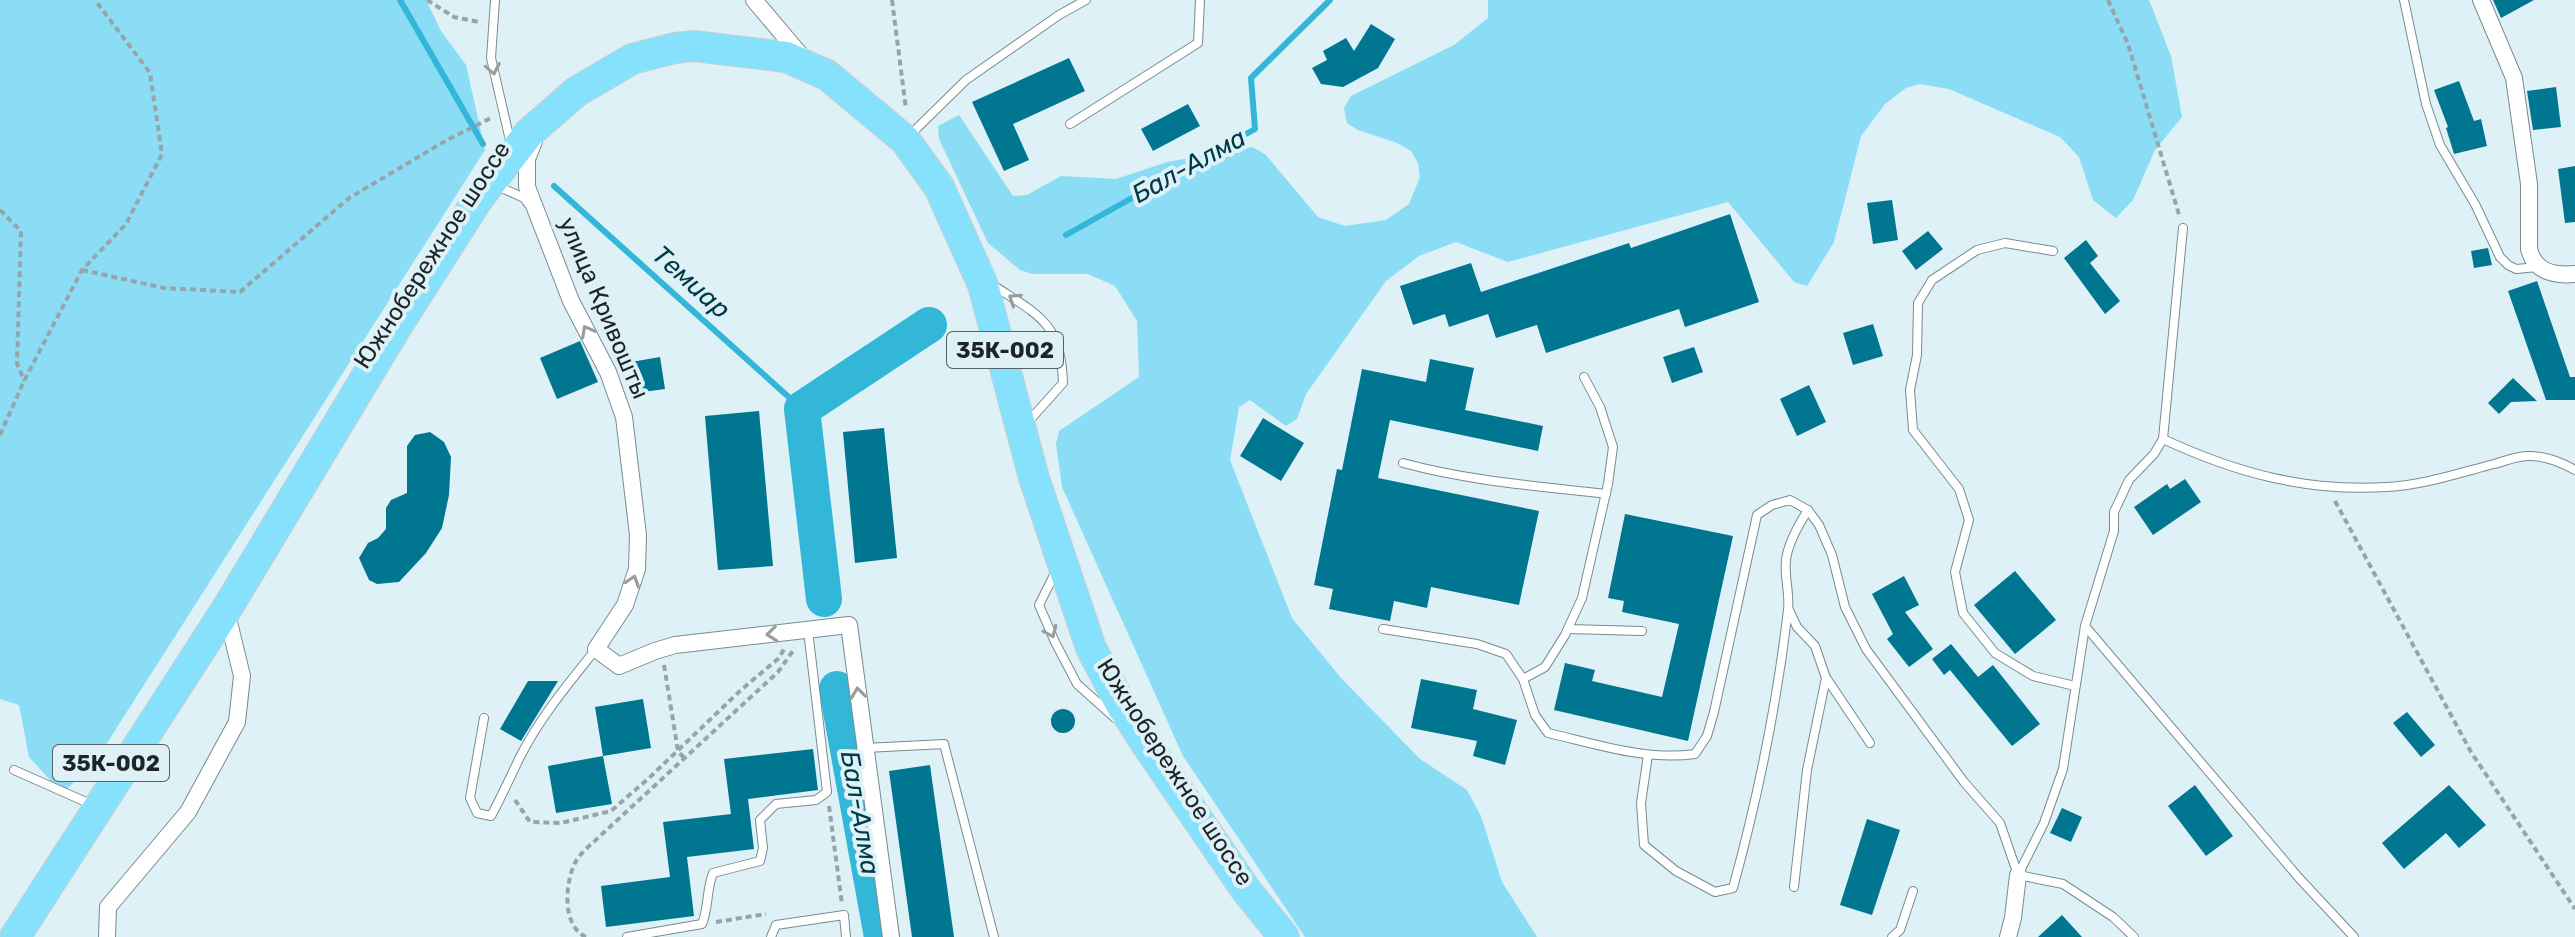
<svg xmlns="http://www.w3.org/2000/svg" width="2575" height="937" font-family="Rubik,sans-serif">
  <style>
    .green { fill: #8bdcf5 }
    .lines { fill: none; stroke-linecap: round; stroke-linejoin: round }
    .stream { stroke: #33b7d9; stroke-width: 6 }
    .river { stroke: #33b7d9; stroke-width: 36 }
    .building { fill: #007690 }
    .lane-casing { stroke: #798b91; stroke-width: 10 }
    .street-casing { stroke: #798b91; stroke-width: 18 }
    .highway-casing { stroke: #cecfd0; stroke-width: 32 }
    .path { stroke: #96a5aa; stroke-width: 4; stroke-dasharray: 6 4; stroke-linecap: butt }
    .lane { stroke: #fff; stroke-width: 8 }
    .street { stroke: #fff; stroke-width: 16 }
    .highway { stroke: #86e1fc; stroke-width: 30 }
    .oneway { stroke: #9a9d9e }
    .labels { text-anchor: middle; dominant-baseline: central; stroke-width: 8; stroke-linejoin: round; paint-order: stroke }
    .shield { fill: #ddf1f7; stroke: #576266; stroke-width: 2 }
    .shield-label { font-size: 22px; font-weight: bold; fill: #1e2528 }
    .street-label { font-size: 24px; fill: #1e2528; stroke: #ddf1f7 }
    .water-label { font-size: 26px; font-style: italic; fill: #003a48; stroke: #ddf1f7 }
  </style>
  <rect width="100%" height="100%" fill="#ddf1f7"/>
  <g class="green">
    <path d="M0,0H426L441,31L466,65L485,150L93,765L62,793L29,757L19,705L0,699Z"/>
    <path d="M1488,0H2149L2171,56L2182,117L2155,150L2133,200L2116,218L2093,200L2079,157L2060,137L1949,89L1920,84L1906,88L1885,104L1861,136L1834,242L1807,286L1794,282L1728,202L1508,262L1456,242L1419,256L1386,281L1306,394L1297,419L1286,426L1250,400L1239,407L1230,460L1292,618L1341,678L1420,759L1467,790L1481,816L1502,882L1537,937H1305L1183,756L1062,487L1056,444L1059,431L1139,377L1137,321L1115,286L1088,274H1032L1020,270L988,243L939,139L938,126L959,115L1013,196L1027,195L1061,176L1116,179L1167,162L1252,147L1265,154L1318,217L1345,226L1386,220L1409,204L1420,177L1418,163L1411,151L1397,143L1358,130L1347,123L1344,108L1351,96L1454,45L1488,18Z"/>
  </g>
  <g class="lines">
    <g class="stream">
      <path d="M400,0L483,144"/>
      <path d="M554,186L802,409"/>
      <path d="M1066,235L1255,129L1251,78L1330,0"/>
    </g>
    <g class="river">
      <path d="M824,599L802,409L929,325"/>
      <path d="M837,689L882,937"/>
    </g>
  </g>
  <g class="building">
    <path d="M2493,0H2534L2501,18Z"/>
    <path d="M1371,24L1395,39L1378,68L1343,87L1321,84L1312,68L1327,60L1323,51L1346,38L1354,51Z"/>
    <path d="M1069,58L1085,91L1013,124L1029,160L1004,171L972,102Z"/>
    <path d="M2459,81L2474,121L2481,119L2487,146L2454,154L2446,128L2448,127L2434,90Z"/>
    <path d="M2556,87L2561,127L2533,130L2527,91Z"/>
    <path d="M1188,104L1200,126L1153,151L1141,129Z"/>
    <path d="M2575,166V222L2565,223L2558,169Z"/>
    <path d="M1892,200L1898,240L1873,244L1867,203Z"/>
    <path d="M1730,214L1759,302L1685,327L1679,309L1546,353L1537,325L1496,338L1488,314L1449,327L1445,314L1413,325L1400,286L1471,263L1481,292L1629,243L1631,248Z"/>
    <path d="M1928,231L1943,249L1916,270L1902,251Z"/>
    <path d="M2086,240L2098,256L2090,263L2120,301L2105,314L2064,258Z"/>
    <path d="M2488,248L2492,265L2474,268L2471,251Z"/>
    <path d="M2537,281L2570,377H2575V400H2546L2508,291Z"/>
    <path d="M1873,324L1883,356L1853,365L1843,333Z"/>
    <path d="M580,341L598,382L557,399L540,358Z"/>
    <path d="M1694,347L1703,372L1672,383L1663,357Z"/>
    <path d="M660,357L665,389L636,393L631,362Z"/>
    <path d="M1430,359L1474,368L1465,410L1543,426L1538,451L1390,420L1378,478L1539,511L1519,605L1431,587L1427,608L1394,601L1390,621L1329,609L1333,589L1314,585L1337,469L1342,470L1362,369L1426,382Z"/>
    <path d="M2513,378L2537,401L2511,402L2499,414L2488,403Z"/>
    <path d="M1809,385L1826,422L1797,436L1780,399Z"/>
    <path d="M759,411L773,566L718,570L705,416Z"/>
    <path d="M1263,418L1304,443L1281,481L1240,456Z"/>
    <path d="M884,428L897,558L855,563L843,432Z"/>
    <path d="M430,432L444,442L451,457L449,495L442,528L426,553L399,582L377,584L369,580L359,558L368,543L378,538L386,529V508L391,500L407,493V446L415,435Z"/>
    <path d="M2185,479L2201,502L2153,535L2134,507L2167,484L2170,489Z"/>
    <path d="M1625,514L1733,536L1688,741L1554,710L1565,663L1595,670L1592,681L1662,697L1679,624L1622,612L1624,601L1608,598Z"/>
    <path d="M2015,571L2056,620L2015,654L1974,605Z"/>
    <path d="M1904,576L1919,605L1905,612L1933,649L1909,667L1887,639L1893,634L1872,594Z"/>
    <path d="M1951,644L1978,677L1993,665L2040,724L2012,746L1950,670L1944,675L1932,659Z"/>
    <path d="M1421,679L1477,690L1473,709L1517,720L1505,765L1473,756L1477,741L1411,728Z"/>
    <path d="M528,681H558L521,741L500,729Z"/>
    <path d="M643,699L651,748L603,756L595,707Z"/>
    <circle cx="1063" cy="721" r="12"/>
    <path d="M2407,712L2435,745L2421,757L2393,723Z"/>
    <path d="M813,749L818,790L748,799L754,849L687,857L694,916L606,927L601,886L670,877L663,822L731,814L724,759Z"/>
    <path d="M603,756L612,804L556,813L548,766Z"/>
    <path d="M930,765L954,937H912L889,771Z"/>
    <path d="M2195,785L2233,836L2206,856L2168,806Z"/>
    <path d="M2449,785L2486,825L2459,848L2446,833L2404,869L2382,843Z"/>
    <path d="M2062,808L2082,817L2071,842L2050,833Z"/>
    <path d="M1867,819L1900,830L1872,915L1840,905Z"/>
    <path d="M2062,915L2082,937H2038Z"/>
  </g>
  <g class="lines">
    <defs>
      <g id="lane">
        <path d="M495,0L491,58L509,136"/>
        <path d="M2404,0L2426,104L2440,145L2475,204L2500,257L2508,265L2516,269L2538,267"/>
        <path d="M1070,124L1198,43L1200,0"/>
        <path d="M909,136L966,80L1059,15L1086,0"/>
        <path d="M497,190L502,188L524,198L529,205"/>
        <path d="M2053,251L2005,243L1977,250L1932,280L1918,303L1917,355L1910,390L1913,430L1959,489L1969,520L1955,572L1963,613L1995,653L2033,676L2075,686"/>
        <path d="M993,285C1039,316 1061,322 1063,383L1028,422"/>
        <path d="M2163,439C2236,473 2306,492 2387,487C2423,485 2459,473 2494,464C2506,461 2516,456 2529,456C2545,456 2561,462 2575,470"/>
        <path d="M1403,463C1469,481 1537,486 1606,494"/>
        <path d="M1057,569L1039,605L1055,642L1077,684L1115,718"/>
        <path d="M1789,610L1797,627L1815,646L1826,678L1807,770L1794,887"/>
        <path d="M2085,626L2299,878L2354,937"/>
        <path d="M1383,629L1477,644L1506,654L1523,679L1535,715L1548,733C1596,744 1646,761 1695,754L1707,736L1714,712L1757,515L1772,505L1790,500L1808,510L1819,525L1832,555L1845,607L1866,649L1964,782L2000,823L2018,875"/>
        <path d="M1568,629L1642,631"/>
        <path d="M1523,679L1545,667L1565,635L1582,598L1608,484L1613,447L1600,407L1584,377"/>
        <path d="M1827,679L1870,743"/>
        <path d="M484,718L470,798L477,813L491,816C502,796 511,775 521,755C541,716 569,683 596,649"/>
        <path d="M865,748L944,744L994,937"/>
        <path d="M1648,755L1641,803L1644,845L1676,871L1715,892L1733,888C1758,797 1777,703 1788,610C1790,593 1784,577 1786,560C1788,543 1799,524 1808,510"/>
        <path d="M14,770L86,802"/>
        <path d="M2018,875L2044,823L2063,769L2085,626L2114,531V512L2129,480L2154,454L2163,439L2183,228"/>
        <path d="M2018,875L2063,884L2113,917L2134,937"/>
        <path d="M627,937L702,924C709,907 706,891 713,873L760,861L763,848L760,820L776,804L816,800L827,792L808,630"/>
        <path d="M771,937L776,925L844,915L846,937"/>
        <path d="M1892,937L1900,930L1913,891"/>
      </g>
      <g id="street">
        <path d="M754,0L803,58"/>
        <path d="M2481,0L2514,78L2529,184V249C2535,272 2553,276 2575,274"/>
        <path d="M534,141L527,159V187L571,301L608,372L624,417L638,535L637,569L625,605L596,649L619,666L655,651L675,645L849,625L891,937"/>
        <path d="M107,937L108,907L188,812L237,722L242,676L226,610"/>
        <path d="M2008,937L2013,918L2018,875"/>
      </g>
      <path id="highway" d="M15,937L226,610L394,331L478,199L529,133L576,92L632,59L675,48L694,46L786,57L827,75L905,140L939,187L983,285L1034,478L1091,648L1120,703L1147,745L1246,890L1284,937"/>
    </defs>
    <use href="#lane" class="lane-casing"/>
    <use href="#street" class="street-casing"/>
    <use href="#highway" class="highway-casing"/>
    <g class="path">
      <path d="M427,0L454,17L479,22"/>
      <path d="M892,0L906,109"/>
      <path d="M2108,0L2128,44L2180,218"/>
      <path d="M0,210L21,231L17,363L24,381"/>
      <path d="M82,270L164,288L240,292L349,198L447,140L493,117"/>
      <path d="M0,435L24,381L82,270L126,224L162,154L150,73L95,0"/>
      <path d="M2335,501L2471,752L2575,909"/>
      <path d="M664,665L678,751L685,759"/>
      <path d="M515,800L530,822L561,823L611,811L649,778L741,690L779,658L784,649"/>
      <path d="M829,806L842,904"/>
      <path d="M716,922L766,914"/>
      <path d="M586,937C561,926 565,881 576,861C581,852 592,844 599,837L778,672L795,648"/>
    </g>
    <use href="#lane" class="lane"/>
    <use href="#street" class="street"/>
    <use href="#highway" class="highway"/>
  </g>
  <defs><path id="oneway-chevron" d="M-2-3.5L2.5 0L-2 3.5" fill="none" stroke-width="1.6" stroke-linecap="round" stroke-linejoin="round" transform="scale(2)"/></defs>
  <g class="oneway">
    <use href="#oneway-chevron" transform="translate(493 69) rotate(79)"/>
    <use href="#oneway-chevron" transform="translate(1014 299) rotate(-146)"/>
    <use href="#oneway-chevron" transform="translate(587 331) rotate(-118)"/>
    <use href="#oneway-chevron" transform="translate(633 581) rotate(-72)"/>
    <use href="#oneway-chevron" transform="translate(1051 632) rotate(66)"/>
    <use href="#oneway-chevron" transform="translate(772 634) rotate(174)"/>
    <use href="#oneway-chevron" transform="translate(858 693) rotate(-97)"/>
  </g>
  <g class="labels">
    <g class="shield">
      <rect x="947" y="332" width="116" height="36" rx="6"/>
      <rect x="53" y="745" width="116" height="36" rx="6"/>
    </g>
    <g class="shield-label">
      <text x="1005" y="350">35К-002</text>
      <text x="111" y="763">35К-002</text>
    </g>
    <g class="street-label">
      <text transform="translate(432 255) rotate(-57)">Южнобережное шоссе</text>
      <text transform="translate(604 308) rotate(67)">улица Кривошты</text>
      <text transform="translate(1175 772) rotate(57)">Южнобережное шоссе</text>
    </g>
    <g class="water-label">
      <text transform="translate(1189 166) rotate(-29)">Бал-Алма</text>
      <text transform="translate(691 282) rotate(42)">Темиар</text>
      <text transform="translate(860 813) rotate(80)">Бал-Алма</text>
    </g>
  </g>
</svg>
